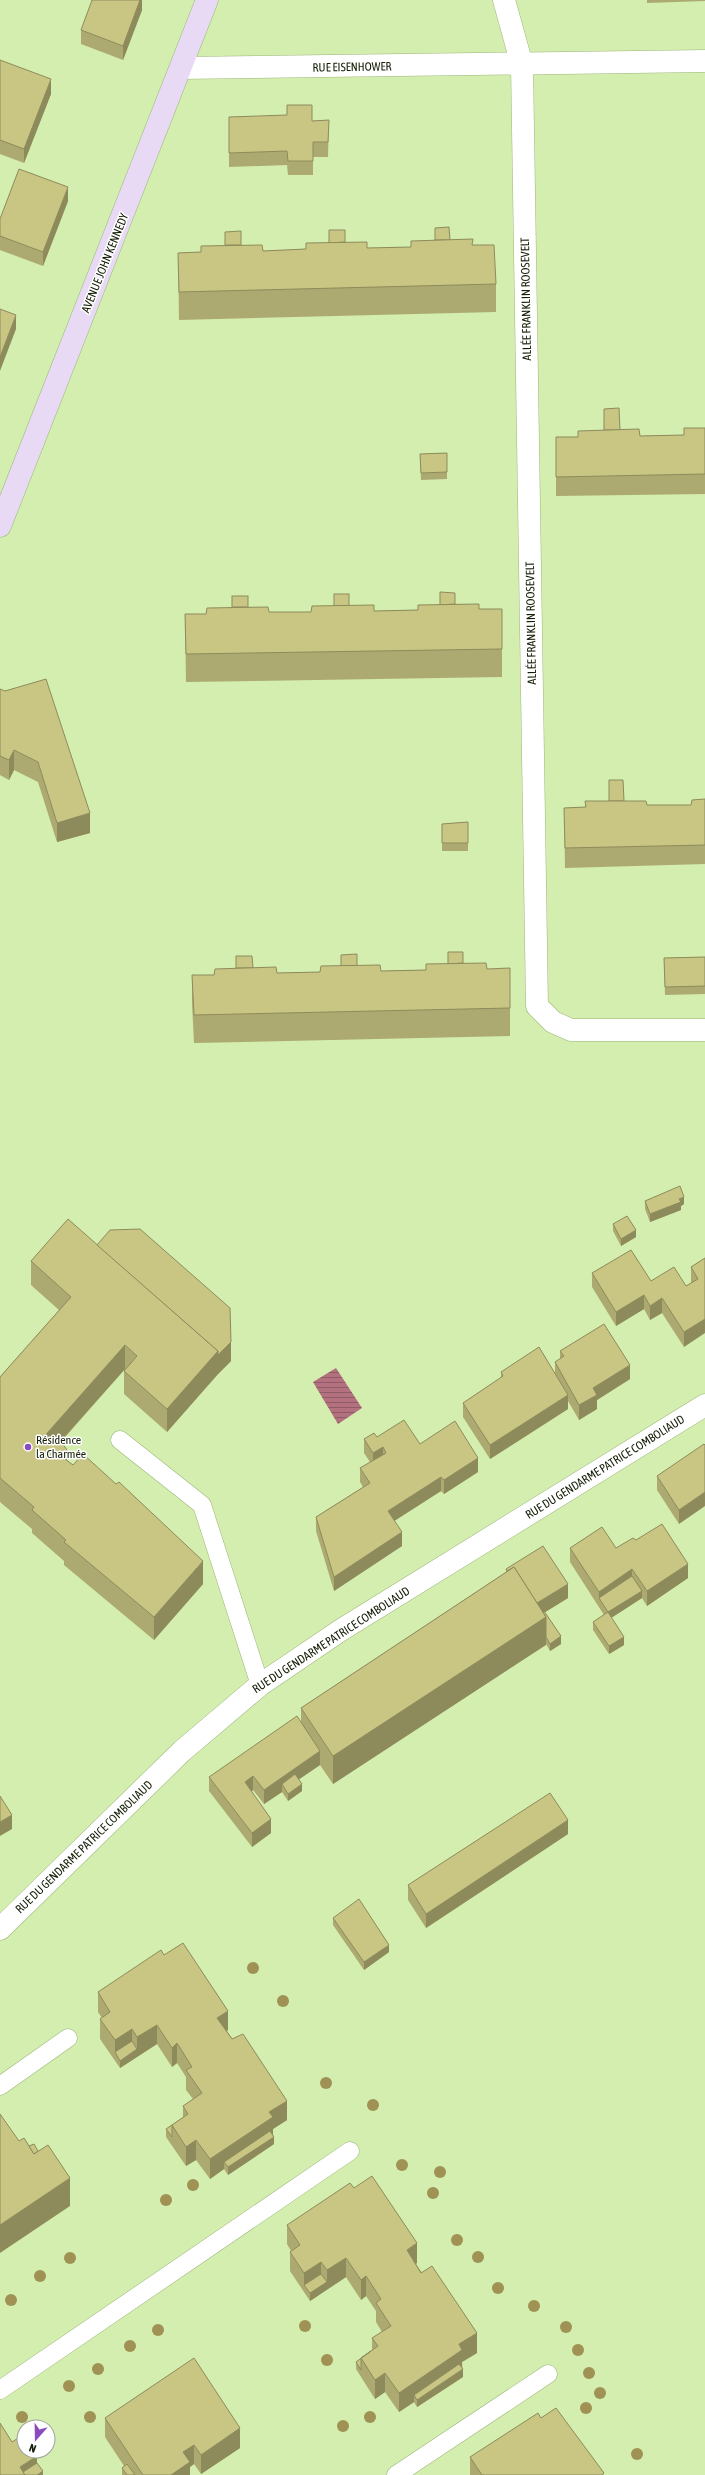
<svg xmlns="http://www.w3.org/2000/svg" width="705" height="2475" font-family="'Asap Condensed',sans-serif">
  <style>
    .water { fill: url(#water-rules) }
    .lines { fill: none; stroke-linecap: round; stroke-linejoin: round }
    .lane-casing { stroke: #9db679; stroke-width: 19 }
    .street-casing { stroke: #9db679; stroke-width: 23 }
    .secondary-casing { stroke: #9db679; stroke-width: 23 }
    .lane { stroke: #fff; stroke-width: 18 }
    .street { stroke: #fff; stroke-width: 22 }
    .secondary { stroke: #e8daf5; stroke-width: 22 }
    .tree { fill: #9f9254 }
    .wall { fill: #adaa71 }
    .shaded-wall { fill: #8d8b5c }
    .building { fill: #c9c683; stroke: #8d8b5c }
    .poi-dot { fill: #8b4bc0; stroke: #fff; stroke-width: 1.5 }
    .labels { text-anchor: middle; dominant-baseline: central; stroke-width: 3; stroke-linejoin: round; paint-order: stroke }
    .street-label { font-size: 12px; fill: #141d06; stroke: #fff }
    .poi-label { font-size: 12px; fill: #141d06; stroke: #fff; text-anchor: start }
  </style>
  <defs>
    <pattern id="water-rules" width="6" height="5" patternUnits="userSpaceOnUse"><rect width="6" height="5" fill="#b3707e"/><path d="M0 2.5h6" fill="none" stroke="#905b65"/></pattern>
  </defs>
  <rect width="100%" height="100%" fill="#d3eeae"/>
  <path class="water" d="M336,1368L362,1408L338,1424L313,1382Z"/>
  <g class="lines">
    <defs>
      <g id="lane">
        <path d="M120,1440L202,1505L260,1685"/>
        <path d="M0,2086L68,2038"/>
        <path d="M0,2390L350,2151"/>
        <path d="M396,2475L548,2374"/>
      </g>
      <g id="street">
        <path d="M504,0L522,65L537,1006L553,1022L571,1030H705"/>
        <path d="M181,68L705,61"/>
        <path d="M0,1929L182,1751L260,1685L341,1630L705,1405"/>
      </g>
      <path id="secondary" d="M0,526L207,0"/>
    </defs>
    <use href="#lane" class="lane-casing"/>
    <use href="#street" class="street-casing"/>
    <use href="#secondary" class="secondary-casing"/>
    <use href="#lane" class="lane"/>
    <use href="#street" class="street"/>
    <use href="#secondary" class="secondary"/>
  </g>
  <g class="tree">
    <circle cx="253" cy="1968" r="6"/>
    <circle cx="283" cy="2001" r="6"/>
    <circle cx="326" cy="2083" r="6"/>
    <circle cx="373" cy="2105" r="6"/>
    <circle cx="402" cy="2165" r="6"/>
    <circle cx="440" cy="2172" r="6"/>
    <circle cx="193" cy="2185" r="6"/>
    <circle cx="433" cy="2193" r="6"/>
    <circle cx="166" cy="2200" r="6"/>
    <circle cx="457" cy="2240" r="6"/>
    <circle cx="478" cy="2257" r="6"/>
    <circle cx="70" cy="2258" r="6"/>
    <circle cx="40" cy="2276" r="6"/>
    <circle cx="498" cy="2288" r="6"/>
    <circle cx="11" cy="2300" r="6"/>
    <circle cx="534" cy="2306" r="6"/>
    <circle cx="305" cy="2326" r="6"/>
    <circle cx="566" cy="2327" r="6"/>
    <circle cx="158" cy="2330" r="6"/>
    <circle cx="130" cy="2346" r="6"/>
    <circle cx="578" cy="2350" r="6"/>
    <circle cx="327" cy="2360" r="6"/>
    <circle cx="98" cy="2369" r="6"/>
    <circle cx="589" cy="2373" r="6"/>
    <circle cx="69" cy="2386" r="6"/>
    <circle cx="600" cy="2393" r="6"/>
    <circle cx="586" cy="2408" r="6"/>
    <circle cx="22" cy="2417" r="6"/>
    <circle cx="90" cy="2417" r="6"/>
    <circle cx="370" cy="2417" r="6"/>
    <circle cx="343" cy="2426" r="6"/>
    <circle cx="637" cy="2454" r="6"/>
  </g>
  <g class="wall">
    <path d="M142,0V10L123,60L81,44V30Z"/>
    <path d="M647,0H705V1L647,3Z"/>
    <path d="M0,60L51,94L24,163L0,154Z"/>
    <path d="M229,117L312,121L329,120L328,157H313V175H288L287,165L229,167Z"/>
    <path d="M68,201L43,266L0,250V219Z"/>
    <path d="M450,240L473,245L496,284V312L179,320L178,253L201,252L241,245L263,251L306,249L345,242L367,248L411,247Z"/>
    <path d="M705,428V494L556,496V437H578L604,430H620L640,436L684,435Z"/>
    <path d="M447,453V479L421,480L420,454Z"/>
    <path d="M232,596L248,607L269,612H311L349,606L374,611L418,610L455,604L479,609H502V677L186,682L185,614H206L232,607Z"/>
    <path d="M0,689L90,833L57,842L38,782L14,770L9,780L0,775Z"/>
    <path d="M705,799V864L565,868L564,808L585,807V801H624L647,805H691Z"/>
    <path d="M468,822V851H442V824Z"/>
    <path d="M705,957V994L665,995L664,958Z"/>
    <path d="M463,963L487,969L510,1008V1036L194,1043L192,1003V975H214L253,968L277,973L320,972L357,966L381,971L426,970Z"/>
    <path d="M645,1201L684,1204L681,1206V1210L650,1222L645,1209Z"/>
    <path d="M613,1224L636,1237L621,1246L613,1231Z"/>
    <path d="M705,1258L684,1347L662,1313L650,1320L644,1309L616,1326L592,1287V1273L686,1286L691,1283V1267Z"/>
    <path d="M31,1261L231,1361L218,1374L167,1432L124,1394V1371L126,1370L125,1369L60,1443L67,1461L203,1584L154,1640L64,1565V1561L32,1533V1529L0,1502V1377L59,1310L31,1285Z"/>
    <path d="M560,1351L630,1379L597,1400V1409L579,1420L568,1401V1409L490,1459L463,1417V1403L501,1378V1372L555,1373V1362L560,1359Z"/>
    <path d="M377,1437L420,1444L478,1472L444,1494L441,1491L394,1521L402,1546L334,1591L316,1531V1517L363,1487L360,1482V1468L370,1462L364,1453V1439Z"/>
    <path d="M705,1445L679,1524L657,1490V1476Z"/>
    <path d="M570,1548H616L688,1578L647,1606L642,1598L611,1618L624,1645L609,1654L593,1630V1622L604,1615L570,1562Z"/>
    <path d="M506,1569L568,1598L545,1612L561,1644L550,1651L546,1644L333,1784L320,1765L299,1779L302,1791L288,1801L282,1792L264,1804L253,1790L251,1792L271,1833L252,1847L209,1791V1777L301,1722V1708L506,1572Z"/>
    <path d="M568,1834L426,1928L408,1900V1885Z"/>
    <path d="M333,1918L389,1952L364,1970L333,1925Z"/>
    <path d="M164,1955L228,2030L227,2031L287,2120L273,2129V2134L274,2144L228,2175L224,2169L210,2179L196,2160L186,2166L166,2137V2129L183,2117V2106L193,2099L186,2090V2077L177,2063L172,2067L157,2044L120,2068L100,2039V2019L102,2018L98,2012V1992Z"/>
    <path d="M354,2188L417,2263L416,2264L477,2353L462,2362L463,2377L417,2407L414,2402L399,2412L385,2392L375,2399L356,2369V2362L372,2350V2338L382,2332L376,2322V2311L366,2296L361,2300L346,2277L310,2301L290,2271V2252L291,2251L287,2244V2225Z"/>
    <path d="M105,2418L240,2448L201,2474L194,2464L190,2467V2475H122V2468L124,2466L105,2437Z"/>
    <path d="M541,2418L604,2475H470V2457Z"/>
  </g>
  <g class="shaded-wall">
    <path d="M140,0H142V10L123,60V46Z"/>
    <path d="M51,79V94L24,163V149Z"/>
    <path d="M68,187V201L43,266V252Z"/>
    <path d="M16,315V329L0,371V357Z"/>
    <path d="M14,750V770L9,780V760Z"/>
    <path d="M90,813V833L57,842V823Z"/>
    <path d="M684,1197V1204L681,1206V1210L650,1222V1214Z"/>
    <path d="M636,1230V1237L621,1246V1239Z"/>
    <path d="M644,1295V1309L616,1326V1312Z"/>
    <path d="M662,1298V1313L650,1320V1306Z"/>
    <path d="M705,1319V1333L684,1347V1332Z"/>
    <path d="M231,1342V1361L218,1374L167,1432V1409L218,1351Z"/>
    <path d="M125,1345V1369L42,1462V1439Z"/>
    <path d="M630,1365V1379L597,1400V1409L579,1420V1405L593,1388Z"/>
    <path d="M568,1395V1409L490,1459V1445Z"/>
    <path d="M383,1447V1462L373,1467V1453Z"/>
    <path d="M67,1450V1473L65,1459Z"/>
    <path d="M478,1458V1472L444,1494V1480Z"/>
    <path d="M441,1477V1491L388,1525V1511Z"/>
    <path d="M705,1492V1506L679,1524V1510Z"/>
    <path d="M402,1532V1546L334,1591V1577Z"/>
    <path d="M203,1561V1584L154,1640V1617Z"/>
    <path d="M688,1564V1578L647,1606V1591Z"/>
    <path d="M632,1569V1583L599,1598V1592Z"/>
    <path d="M568,1584V1598L534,1619L531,1607Z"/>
    <path d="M642,1591V1598L608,1620V1612Z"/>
    <path d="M546,1617V1645L333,1784V1756Z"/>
    <path d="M561,1636V1644L550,1651V1644Z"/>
    <path d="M624,1637V1645L609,1654V1646Z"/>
    <path d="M320,1751V1765L285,1789L282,1784V1792L264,1804V1790Z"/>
    <path d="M253,1776V1790L245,1796V1782Z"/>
    <path d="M302,1784V1791L288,1801V1794Z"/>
    <path d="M12,1815V1829L0,1836V1822Z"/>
    <path d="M271,1819V1833L252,1847V1833Z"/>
    <path d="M568,1820V1834L426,1928V1914Z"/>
    <path d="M389,1945V1952L364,1970V1962Z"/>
    <path d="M228,2011V2030L217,2037V2018Z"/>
    <path d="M157,2025V2044L120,2068V2061L137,2049V2037Z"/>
    <path d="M132,2029V2049L115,2052V2040Z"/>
    <path d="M177,2043V2063L172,2067V2048Z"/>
    <path d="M287,2101V2120L273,2129V2137L224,2162V2169L210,2179V2159L269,2112Z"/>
    <path d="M274,2137V2144L228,2175V2167Z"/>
    <path d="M196,2140V2160L186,2166V2147Z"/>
    <path d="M70,2178V2206L0,2253V2225Z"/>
    <path d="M417,2243V2263L407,2270V2250Z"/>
    <path d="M346,2258V2277L310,2301V2293L327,2282V2270Z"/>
    <path d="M321,2262V2281L304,2285V2273Z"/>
    <path d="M366,2276V2296L361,2300V2280Z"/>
    <path d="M477,2333V2353L462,2362V2369L414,2395V2402L399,2412V2393L459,2344Z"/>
    <path d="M463,2369V2377L417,2407V2400Z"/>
    <path d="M385,2373V2392L375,2399V2380Z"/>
    <path d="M240,2428V2448L201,2474V2455Z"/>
    <path d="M194,2445V2464L190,2467V2475H171L183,2452Z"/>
    <path d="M37,2456V2470L21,2475L20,2467Z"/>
    <path d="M43,2471V2475H37Z"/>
  </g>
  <g class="building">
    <path d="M92,0H140L123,46L81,30Z"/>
    <path d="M0,60L51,79L24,149L0,140Z"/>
    <path d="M287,105H312V121L329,120L328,142H313V161H288L287,151L229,153V117L287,115Z"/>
    <path d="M19,169L68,187L43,252L0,236V219Z"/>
    <path d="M449,227L450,240H435V228Z"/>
    <path d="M329,230H345V242L329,243Z"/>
    <path d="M241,231V245H225V232Z"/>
    <path d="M473,239L472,245H494L496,284L179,292L178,253L201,252V246L262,245L263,251L306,249V243L367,242V248L411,247V241Z"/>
    <path d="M0,309L16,315L0,357Z"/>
    <path d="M619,408L620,430H604V409Z"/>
    <path d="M684,428H705V474L556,477V437H578V431L639,429L640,436L684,435Z"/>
    <path d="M447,453V472L421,473L420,454Z"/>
    <path d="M440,592L455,593V604L440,605Z"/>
    <rect x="334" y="594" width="15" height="12"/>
    <rect x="232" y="596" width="16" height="11"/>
    <path d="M479,604V609H502V649L186,654L185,614H206L207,608L268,607L269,612H311L312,606L374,605V611L418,610V605Z"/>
    <path d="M46,679L90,813L57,823L38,762L14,750L9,760L0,756V689L5,691Z"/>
    <path d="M609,780H623L624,801H609Z"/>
    <path d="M705,799V845L565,848L564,808L586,807L585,801H646L647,805H691L692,800Z"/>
    <path d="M468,822V843H442V824Z"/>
    <path d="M448,952H463V963L448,964Z"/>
    <path d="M357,954V966H341V955Z"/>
    <path d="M236,956H252L253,968H236Z"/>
    <path d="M705,957V986L665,987L664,958Z"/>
    <path d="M486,963L487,969L510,968V1008L194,1015L192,975H214L215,969L276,967L277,973L320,972L321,966L380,965L381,971L426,970V964Z"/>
    <path d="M680,1186L684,1197L679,1199L681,1202L650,1214L645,1201Z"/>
    <path d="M627,1216L636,1230L621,1239L613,1224Z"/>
    <path d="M68,1219L218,1351L167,1409L124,1371L137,1356L125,1345L42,1439L49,1445L57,1442L62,1443L67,1450L65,1459L73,1465L83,1454L116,1484L119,1482L203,1561L154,1617L64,1542L66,1540L32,1510L34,1507L0,1478V1377L71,1297L31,1261Z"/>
    <path d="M140,1229L230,1308L231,1342L218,1355V1351L97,1245L110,1230Z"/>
    <path d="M631,1250L651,1281L674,1267L686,1286L698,1279L691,1267L705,1258V1319L684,1332L662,1298L650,1306L644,1295L616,1312L592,1273Z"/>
    <path d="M604,1324L630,1365L593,1388L597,1395L579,1405L555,1362L564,1356L560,1351Z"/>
    <path d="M539,1347L568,1395L490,1445L463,1403L503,1376L501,1372Z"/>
    <path d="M404,1420L420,1444L455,1421L478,1458L444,1480L441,1477L388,1511L402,1532L334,1577L316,1517L370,1483L360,1468L386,1453L383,1447L373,1453L364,1439L374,1433L377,1437Z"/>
    <path d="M704,1444L705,1445V1492L679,1510L657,1476Z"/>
    <path d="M662,1524L688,1564L647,1591L632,1569L599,1592L570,1548L602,1527L616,1548L633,1538L636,1540Z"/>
    <path d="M543,1546L568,1584L537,1603L514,1567L507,1571L506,1569Z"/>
    <path d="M514,1567L546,1617L333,1756L301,1708Z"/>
    <path d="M632,1576L642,1591L608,1612L599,1598Z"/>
    <path d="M544,1611L561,1636L550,1644L546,1637V1617L543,1612Z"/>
    <path d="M608,1612L624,1637L609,1646L593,1622Z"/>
    <path d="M297,1716L320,1751L264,1790L253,1776L245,1782L271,1819L252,1833L209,1777Z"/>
    <path d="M295,1774L302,1784L288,1794L282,1784Z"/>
    <path d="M550,1793L568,1820L426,1914L408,1885Z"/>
    <path d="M0,1796L12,1815L0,1822Z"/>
    <path d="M359,1899L389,1945L364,1962L333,1918Z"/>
    <path d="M183,1943L228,2011L217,2018L232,2039L243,2034L287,2101L269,2112L273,2117L210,2159L196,2140L186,2147L172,2125L188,2114L183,2106L202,2093L186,2070L192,2067L177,2043L172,2048L157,2025L137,2037L132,2029L115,2040L100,2019L110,2012L98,1992L161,1950L164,1955Z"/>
    <path d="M132,2041L137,2049L120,2061L115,2052Z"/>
    <path d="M0,2114L19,2141L24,2138L34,2154L48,2145L70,2178L0,2225Z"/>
    <path d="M172,2125V2137L166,2129Z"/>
    <path d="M270,2131L274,2137L228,2167L224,2162Z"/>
    <path d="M34,2144L38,2151L34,2154L29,2146Z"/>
    <path d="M372,2176L417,2243L407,2250L421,2273L432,2266L477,2333L459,2344L462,2350L399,2393L385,2373L375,2380L361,2358L378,2346L372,2338L391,2326L376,2303L381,2299L366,2276L361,2280L346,2258L327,2270L321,2262L304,2273L290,2252L300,2245L287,2225L350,2183L354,2188Z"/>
    <path d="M321,2274L327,2282L310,2293L304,2285Z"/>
    <path d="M371,2351L361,2358V2370L356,2362Z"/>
    <path d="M194,2358L240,2428L201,2455L194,2445L183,2452L190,2462L171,2475H143L105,2418Z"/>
    <path d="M459,2364L463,2369L417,2400L414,2395Z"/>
    <path d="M556,2408L604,2473L602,2475H482L470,2457L538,2413L541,2418Z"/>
    <path d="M0,2423L12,2442L23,2435L24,2437V2451H34L37,2456L20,2467L25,2475H0Z"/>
    <path d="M37,2463L43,2471L37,2475H25L23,2472Z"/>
    <path d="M127,2464L135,2475H127L122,2468Z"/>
  </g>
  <circle class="poi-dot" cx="28" cy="1447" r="4"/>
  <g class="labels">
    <g class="street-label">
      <text transform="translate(352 67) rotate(-1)">RUE EISENHOWER</text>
      <text transform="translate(105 263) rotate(-68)">AVENUE JOHN KENNEDY</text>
      <text transform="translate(526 299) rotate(-91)">ALLÉE FRANKLIN ROOSEVELT</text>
      <text transform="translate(531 623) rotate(-91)">ALLÉE FRANKLIN ROOSEVELT</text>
      <text transform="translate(605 1467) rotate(-32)">RUE DU GENDARME PATRICE COMBOLIAUD</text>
      <text transform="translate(331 1640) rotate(-33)">RUE DU GENDARME PATRICE COMBOLIAUD</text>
      <text transform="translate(84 1847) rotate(-44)">RUE DU GENDARME PATRICE COMBOLIAUD</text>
    </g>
    <g class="poi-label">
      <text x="36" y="1440">Résidence<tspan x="36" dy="14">la Charmée</tspan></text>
    </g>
  </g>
  <g transform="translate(36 2439) rotate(200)"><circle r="19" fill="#ffffff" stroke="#a1a59b"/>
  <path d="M0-3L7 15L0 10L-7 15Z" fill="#8b4bc0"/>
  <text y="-6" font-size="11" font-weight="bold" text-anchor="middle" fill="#141d06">N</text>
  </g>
</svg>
